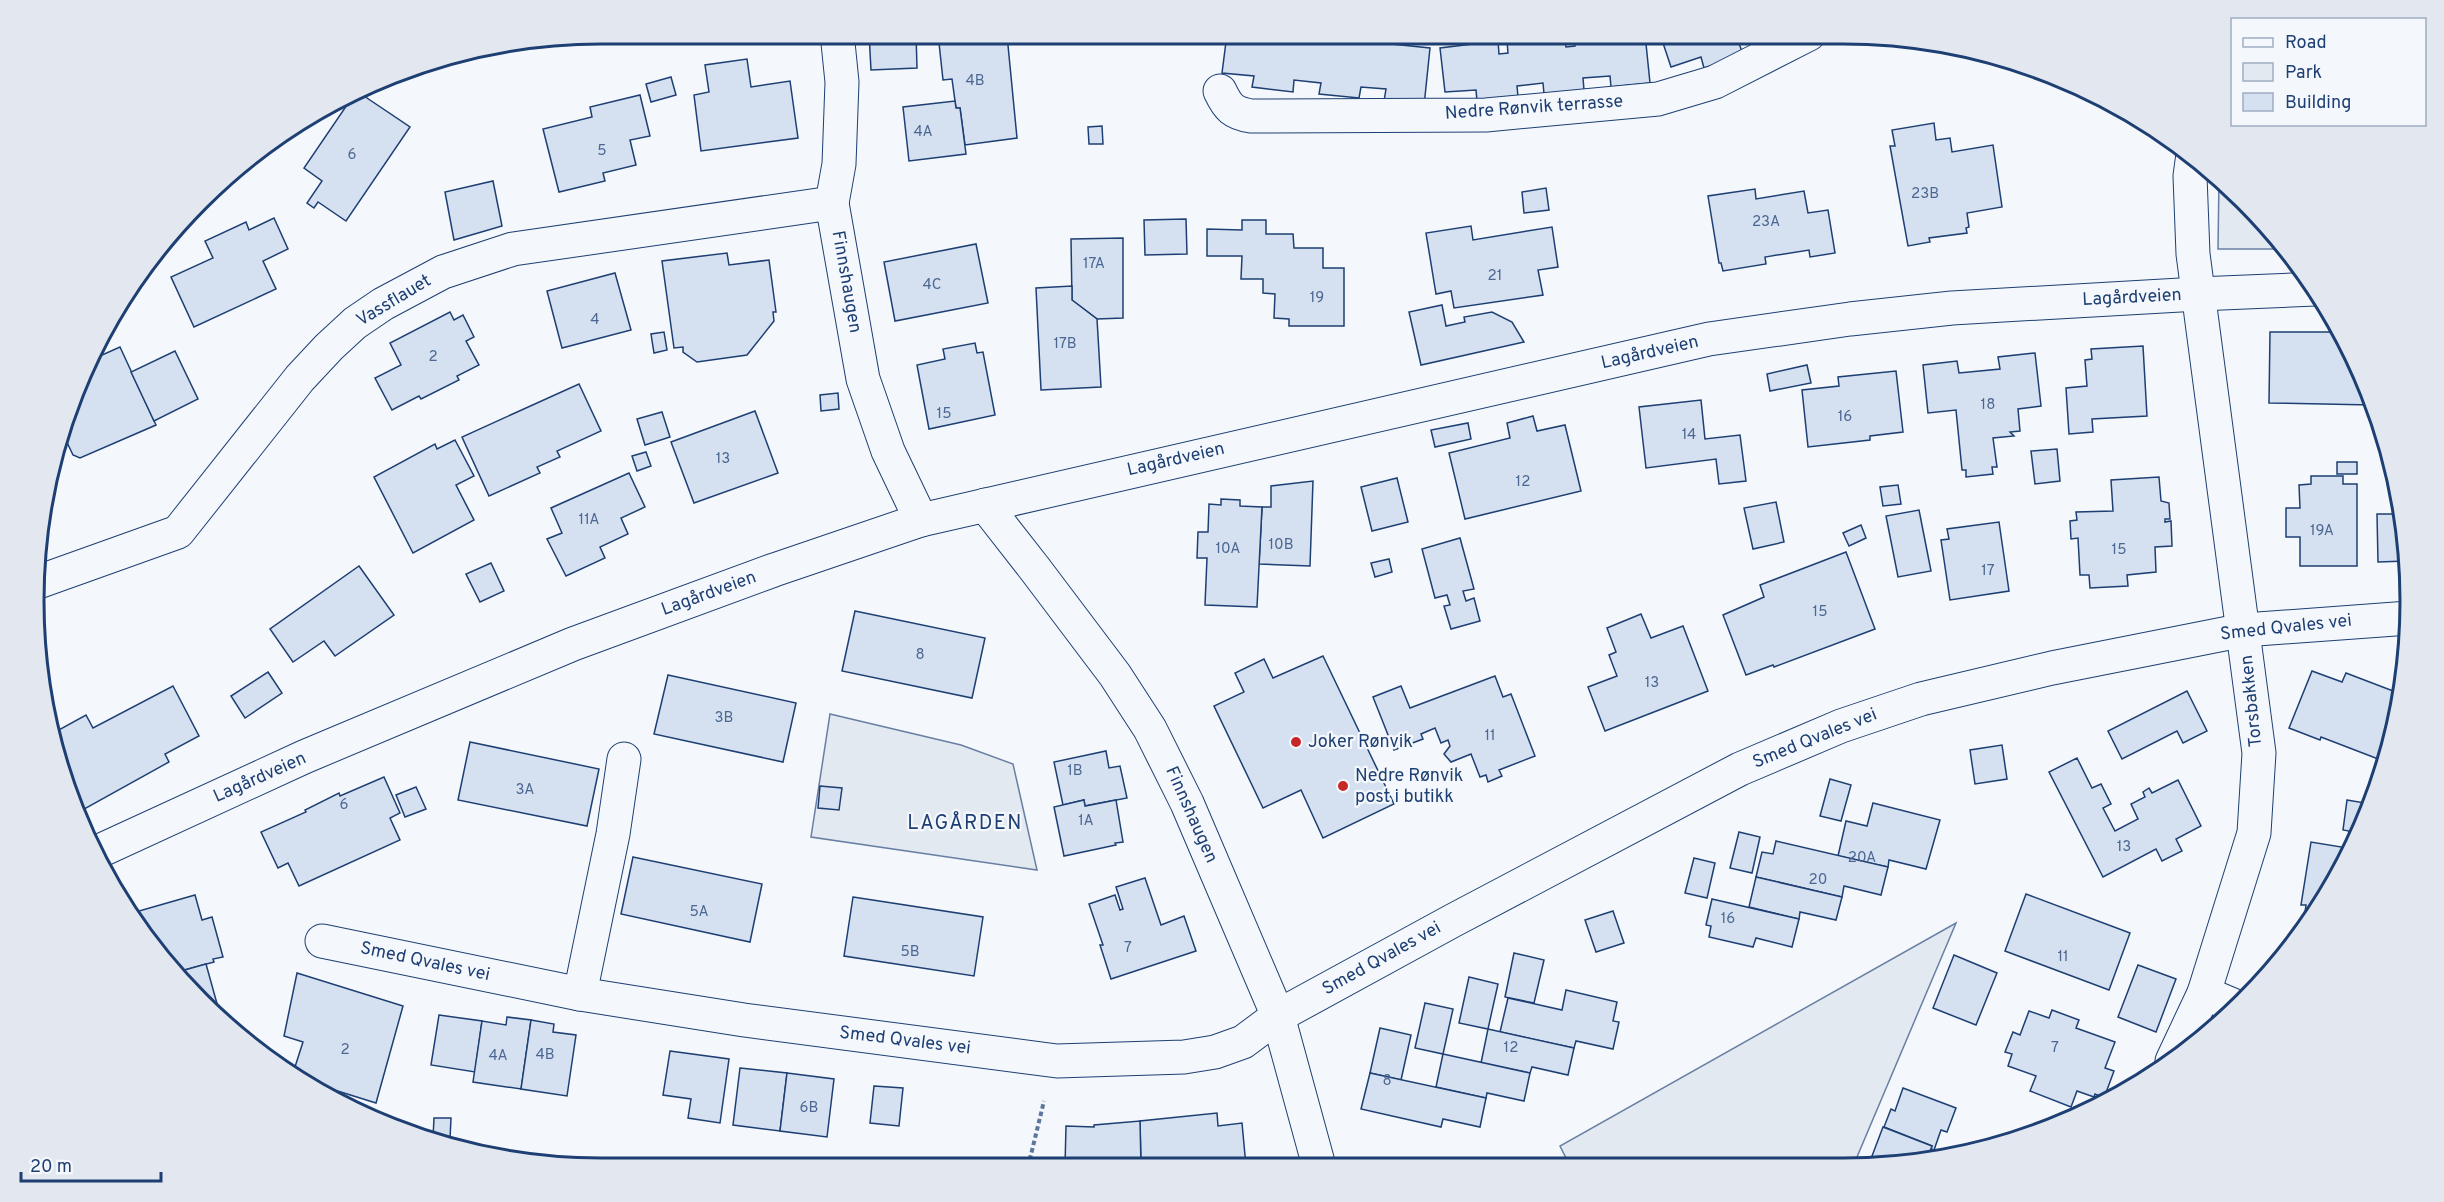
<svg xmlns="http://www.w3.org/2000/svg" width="2444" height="1202" font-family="Overpass,sans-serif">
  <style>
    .green { fill: #e3e9f0; stroke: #687fa3; stroke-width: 1.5 }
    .building { fill: #d5e0f0; stroke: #1d3f73; stroke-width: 1.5 }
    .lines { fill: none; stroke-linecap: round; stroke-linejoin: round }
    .minor-casing { stroke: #1d3f73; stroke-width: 35 }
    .path { stroke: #5e769c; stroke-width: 4; stroke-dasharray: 4.5 3; stroke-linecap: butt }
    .minor { stroke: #f4f7fb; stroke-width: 33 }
    .poi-dot { fill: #c62828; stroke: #f4f7fb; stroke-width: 2 }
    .labels { text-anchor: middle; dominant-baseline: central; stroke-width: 4.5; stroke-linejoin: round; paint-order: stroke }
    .number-label { font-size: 15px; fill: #4b6792 }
    .street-label { font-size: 18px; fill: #1d3f73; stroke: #f4f7fb }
    .poi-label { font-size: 18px; fill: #1d3f73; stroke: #f4f7fb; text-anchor: start }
    .neighbourhood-label { font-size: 20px; letter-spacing: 1.5px; fill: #1d3f73; stroke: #f4f7fb }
    .rim { fill: none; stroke: #1d3f73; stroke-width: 3 }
  </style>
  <rect width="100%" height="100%" fill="#f4f7fb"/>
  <g class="green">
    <path d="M2219,179L2270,226L2286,249H2218Z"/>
    <path d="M830,714L961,745L1013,764L1037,870L811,837Z"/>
    <path d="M1956,923L1854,1164L1586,1165L1567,1160L1560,1146Z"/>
  </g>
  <g class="building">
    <path d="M869,33H916L917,68L871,70Z"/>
    <path d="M1227,34H1295L1430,48L1424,106L1384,101L1386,89L1361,87L1359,98L1319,94L1321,83L1294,80L1293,92L1252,87L1254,76L1222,73Z"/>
    <path d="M1564,34L1566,47L1575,46L1574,34H1645L1650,83L1611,87L1610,76L1583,78L1584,90L1544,94L1543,83L1517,86L1518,97L1477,101L1476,90L1445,92L1440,48L1498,41L1499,54L1508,53L1507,41Z"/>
    <path d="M1660,34H1736L1743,55L1704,68L1701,57L1671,67Z"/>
    <path d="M1007,35L1017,138L965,145L960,108H956L952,79L943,80L939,43Z"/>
    <path d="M747,59L751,87L790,81L798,138L701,151L694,95L709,92L705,65Z"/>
    <path d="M671,77L676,95L651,102L646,84Z"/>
    <path d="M361,94L410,127L346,221L318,202L314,208L307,203L322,181L304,168L351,99Z"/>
    <path d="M640,95L650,136L630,140L636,165L603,173L605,181L559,192L543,129L592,117L590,107Z"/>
    <path d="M955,101L956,108H960L966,154L909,161L903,107Z"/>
    <path d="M1934,123L1936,140L1950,138L1952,152L1993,145L2002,207L1967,213L1969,227L1966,228L1967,233L1929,238L1930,242L1908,246L1890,146H1895L1892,130Z"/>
    <path d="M1102,126L1103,144H1089L1088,127Z"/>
    <path d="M493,181L502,226L454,240L445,192Z"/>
    <path d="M1546,188L1549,210L1524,213L1522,192Z"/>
    <path d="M1755,189L1756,199L1804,191L1808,213L1828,210L1835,253L1810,257L1809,250L1765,257L1766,264L1723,271L1721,263H1719L1708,196Z"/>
    <path d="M274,218L288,249L263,261L276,289L194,327L171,277L213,258L205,241L246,222L249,230Z"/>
    <path d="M1186,219L1187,254L1145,255L1144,220Z"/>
    <path d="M1242,220H1266V234H1293L1294,248H1323V268H1344V326H1289V319L1274,318L1275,294L1263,293V279H1241L1242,256H1207V229L1242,230Z"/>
    <path d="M1471,226L1473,240L1552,227L1558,267L1538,270L1543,295L1454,308L1451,291L1436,294L1426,233Z"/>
    <path d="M1123,238V318L1097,319L1072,300L1071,239Z"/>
    <path d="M976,244L988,303L895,321L884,262Z"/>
    <path d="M727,253L729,265L769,260L776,312H773L774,321L747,355L697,362L683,352V347L674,348L662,261Z"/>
    <path d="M615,273L631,330L562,348L547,291Z"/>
    <path d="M1072,286V300L1097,319L1101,387L1041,390L1036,288Z"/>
    <path d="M1442,305L1446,326L1465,322L1464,317L1492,312L1512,322L1524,342L1421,365L1409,312Z"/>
    <path d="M450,312L454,320L463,315L474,337L466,341L479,365L457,376L459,380L421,399L419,396L392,410L375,378L401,365L390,343Z"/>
    <path d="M664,332L667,350L654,353L651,334Z"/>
    <path d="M2270,332H2336V340H2345L2372,399V405L2269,403Z"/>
    <path d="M975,343L977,353L983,352L995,415L929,429L917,365L945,359L943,349Z"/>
    <path d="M2143,346L2147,416L2092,419L2093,432L2069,434L2066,388L2087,386L2085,360L2092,359L2091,349Z"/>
    <path d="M120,347L156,425L80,458L73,455L64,436L93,359Z"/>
    <path d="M175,351L198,399L154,421L131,372Z"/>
    <path d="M2035,353L2041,406L2018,409L2020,431L2010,432L2014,436L1993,438L1997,467H1992L1993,474L1966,477V470H1962L1956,410L1928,413L1923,365L1957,361L1959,373L2000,369L1998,357Z"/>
    <path d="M1807,365L1811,383L1770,391L1767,374Z"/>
    <path d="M1896,371L1903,432L1870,436V440L1808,447L1802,390L1839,386L1838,377Z"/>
    <path d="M579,384L601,431L557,451L560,457L537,467L540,473L489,496L462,437Z"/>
    <path d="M838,393L839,409L821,411L820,395Z"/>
    <path d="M1701,400L1705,439L1740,435L1746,481L1719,484L1716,459L1646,468L1639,407Z"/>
    <path d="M755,411L778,473L694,503L671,442Z"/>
    <path d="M662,412L670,437L645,445L637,419Z"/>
    <path d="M1533,416L1537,431L1565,425L1581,491L1465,519L1449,453L1510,438L1507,423Z"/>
    <path d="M1468,423L1471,439L1435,447L1431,430Z"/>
    <path d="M455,440L474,476L456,485L474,520L413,553L374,477L435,444L437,449Z"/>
    <path d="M2057,449L2060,481L2035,484L2031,451Z"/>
    <path d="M646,452L651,466L637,471L632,456Z"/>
    <path d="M2390,457L2394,476L2387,477L2386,458Z"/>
    <rect x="2337" y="462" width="20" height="12"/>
    <path d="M629,473L645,507L621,518L628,534L600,547L605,558L566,576L547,539L562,533L551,508Z"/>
    <path d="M2311,476H2343V484H2357V566H2300V537H2286V508H2300L2299,485L2311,484Z"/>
    <path d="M2159,477L2161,501L2169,503L2170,519H2165V522L2171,521L2172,546L2155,547L2156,572L2127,575L2128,586L2090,588L2089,575H2080L2078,538L2071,539L2070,521L2077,520L2076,512L2113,511L2111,480Z"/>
    <path d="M1397,478L1408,522L1372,531L1361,487Z"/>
    <path d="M1313,481L1310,566L1259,564L1262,507H1271V486Z"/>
    <path d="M1898,485L1901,504L1883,506L1880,487Z"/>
    <path d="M2399,497L2406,527V561L2378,562L2377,514H2399Z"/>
    <path d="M1221,499L1240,500V506L1262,507L1257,607L1205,605L1207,558H1197L1198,532H1208L1209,504L1221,505Z"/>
    <path d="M1776,502L1784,542L1753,549L1744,508Z"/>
    <path d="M1919,510L1931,571L1898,577L1886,516Z"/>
    <path d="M1999,522L2009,591L1950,600L1941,540L1949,539L1947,529Z"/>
    <path d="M1861,525L1866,538L1849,546L1843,533Z"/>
    <path d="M1460,538L1474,589L1463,591L1466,601L1474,598L1480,621L1451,629L1444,606L1450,605L1447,595L1435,598L1422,549Z"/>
    <path d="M1846,552L1875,629L1774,667L1773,665L1746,675L1723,615L1764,597L1760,585Z"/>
    <path d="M1389,559L1392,572L1375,577L1371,563Z"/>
    <path d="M491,563L504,591L480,602L466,574Z"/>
    <path d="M359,566L394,615L335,656L324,641L293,662L270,629Z"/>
    <path d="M855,611L985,638L972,698L842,671Z"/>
    <path d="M1641,614L1651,638L1683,626L1708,691L1605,731L1588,687L1617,676L1609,655L1616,652L1607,628Z"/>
    <path d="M1323,656L1394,804L1323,838L1301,790L1263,808L1214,706L1244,692L1235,673L1264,659L1273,678Z"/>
    <path d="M2312,671L2342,682L2346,673L2401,694L2392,748L2386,762L2321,737L2320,740L2289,728Z"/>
    <path d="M268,672L282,693L245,718L231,696Z"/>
    <path d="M668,675L796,703L783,762L654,734Z"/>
    <path d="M1495,676L1503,697L1511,694L1535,756L1499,770L1502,776L1488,782L1486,775L1480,777L1471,754L1451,762L1444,754L1450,746L1448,740L1441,743L1435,728L1421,734L1423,739L1394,750L1373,697L1401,686L1410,708Z"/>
    <path d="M173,686L199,736L165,754L169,762L79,812L55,732L86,715L93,728Z"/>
    <path d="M2187,691L2207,731L2183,743L2177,731L2122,759L2108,731Z"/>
    <path d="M470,742L599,769L587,826L458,800Z"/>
    <path d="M2002,745L2007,779L1975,784L1970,750Z"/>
    <path d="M1106,751L1109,768L1120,766L1127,798L1085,806L1084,800L1063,805L1054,762Z"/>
    <path d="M2077,758L2092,788L2101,784L2111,804L2103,808L2115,831L2138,819L2131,804L2145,797L2143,792L2149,788L2152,793L2178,780L2201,826L2176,839L2182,851L2162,861L2156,849L2103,877L2049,772Z"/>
    <path d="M384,777L400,813L390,818L400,840L299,886L288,863L278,868L261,832L306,812L305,810L339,793L340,796Z"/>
    <path d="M1830,779L1851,785L1841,821L1820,816Z"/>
    <path d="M820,786L842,788L839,810L818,808Z"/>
    <path d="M416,787L426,809L405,817L396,795Z"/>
    <path d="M1084,800L1085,806L1116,800L1123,842L1115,843L1116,845L1064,856L1054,807Z"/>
    <path d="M2347,800L2371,804L2353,852L2303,927L2306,905H2301L2311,842L2347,848L2349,831L2343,830Z"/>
    <path d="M1873,803L1940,820L1926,869L1889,860L1888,867L1838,856L1846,821L1867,826Z"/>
    <path d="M1739,832L1760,837L1752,873L1730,868Z"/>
    <path d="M1776,841L1888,867L1881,895L1844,886L1842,897L1756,877L1762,852L1773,854Z"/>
    <path d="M633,857L762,884L750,942L621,914Z"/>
    <path d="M1694,858L1715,863L1707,898L1685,893Z"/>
    <path d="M1756,877L1842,897L1836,920L1800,912L1799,919L1749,907Z"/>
    <path d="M1145,878L1161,925L1184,916L1196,951L1111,979L1100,945H1103L1089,904L1115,895L1120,910L1123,909L1116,887Z"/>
    <path d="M2026,894L2130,933L2109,990L2005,951Z"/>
    <path d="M195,895L202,920L212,917L223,957L213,959L214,962L181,971V968L176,970L142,923L139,911Z"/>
    <path d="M853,897L983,917L974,976L844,956Z"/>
    <path d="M1712,899L1799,919L1792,947L1756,938L1753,947L1709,937L1711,926L1706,925Z"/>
    <path d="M1613,911L1624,943L1596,952L1585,920Z"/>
    <path d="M1514,953L1544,960L1534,1003L1505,997Z"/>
    <path d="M1954,955L1997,973L1976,1025L1933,1008Z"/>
    <path d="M206,964L221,1018L200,1003L176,970L181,968V971Z"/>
    <path d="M2138,965L2176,979L2156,1032L2118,1017Z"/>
    <path d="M297,973L403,1006L376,1103L312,1083L294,1070L303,1042L284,1036Z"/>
    <path d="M1469,977L1498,984L1488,1029L1459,1023Z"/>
    <path d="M1566,990L1617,1002L1613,1021L1619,1022L1613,1049L1576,1041L1574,1048L1500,1032L1508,998L1562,1010Z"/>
    <path d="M1425,1003L1453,1009L1443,1054L1415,1048Z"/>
    <path d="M2052,1010L2079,1020L2076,1028L2115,1042L2105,1068L2114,1071L2104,1098L2095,1094L2094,1097L2077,1091L2071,1107L2030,1091L2036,1076L2008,1066L2012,1054L2005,1052L2013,1032L2020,1035L2029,1011L2049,1018Z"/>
    <path d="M439,1015L482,1021L475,1072L431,1065Z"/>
    <path d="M507,1017L531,1020L521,1089L473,1082L482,1021L506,1025Z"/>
    <path d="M531,1020L554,1024L553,1032L576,1035L567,1096L521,1089Z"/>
    <path d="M1380,1028L1411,1035L1401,1080L1370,1073Z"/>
    <path d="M1488,1029L1574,1048L1568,1075L1532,1067L1530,1073L1481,1063Z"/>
    <path d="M670,1051L729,1059L720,1123L688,1118L691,1099L663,1095Z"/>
    <path d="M1443,1054L1530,1073L1524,1101L1487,1093L1486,1098L1436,1087Z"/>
    <path d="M740,1068L787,1073L780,1131L733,1125Z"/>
    <path d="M787,1073L834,1079L827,1137L780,1131Z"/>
    <path d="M1370,1073L1486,1098L1480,1127L1443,1119L1441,1127L1361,1109Z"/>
    <path d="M874,1086L903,1088L899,1126L870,1123Z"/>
    <path d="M1903,1088L1956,1108L1947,1132L1941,1130L1934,1150L1931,1149L1932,1146L1884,1127L1891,1109L1895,1111Z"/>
    <path d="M1217,1113L1218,1126L1242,1123L1246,1166H1141L1140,1121Z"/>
    <path d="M434,1118H451L450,1139L433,1138Z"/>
    <path d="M1140,1121L1141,1166H1065L1066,1126L1094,1127V1125Z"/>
    <path d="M1883,1127L1932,1146L1926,1162L1917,1164H1869Z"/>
    <path d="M547,1161H585V1168L547,1165Z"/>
    <path d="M718,1163L773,1166V1167H718Z"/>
  </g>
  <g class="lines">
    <defs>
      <g id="minor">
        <path d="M837,33L842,82L839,164L832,203L863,379L888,451L921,520"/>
        <path d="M1220,91C1228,108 1233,113 1251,116L1486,115L1658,99L1715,82L1809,34"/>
        <path d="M985,505L1035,569L1115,675L1150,729L1187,803L1278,1016L1319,1166"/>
        <path d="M41,581L178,532L300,378L329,347L355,323L383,304L443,272L513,249L832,203"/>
        <path d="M93,854L304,757L573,644L774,570L921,520L1709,339L1850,319L1952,308L2198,294L2315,289"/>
        <path d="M322,941L580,994L744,1020L1057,1061L1184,1057L1215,1052L1243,1042L1278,1016L1452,921L1740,769L1841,726L1921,699L2052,668L2244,630L2409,618"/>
        <path d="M2204,993L2235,1006"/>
        <path d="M580,994L613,834L624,759"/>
        <path d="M2172,1061L2204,993L2254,833L2259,753L2193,254L2190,176L2193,154"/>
      </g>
    </defs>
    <use href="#minor" class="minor-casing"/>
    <path class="path" d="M1028,1167L1044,1101"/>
    <use href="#minor" class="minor"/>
  </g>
  <g class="poi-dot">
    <circle cx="1296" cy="742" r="6"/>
    <circle cx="1343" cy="786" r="6"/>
  </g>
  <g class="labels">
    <g class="number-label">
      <text x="975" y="81">4B</text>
      <text x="923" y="132">4A</text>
      <text x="602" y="151">5</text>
      <text x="352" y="155">6</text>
      <text x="1925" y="194">23B</text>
      <text x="1766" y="222">23A</text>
      <text x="1094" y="264">17A</text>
      <text x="1495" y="276">21</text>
      <text x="932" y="285">4C</text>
      <text x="1317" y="298">19</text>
      <text x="595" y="320">4</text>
      <text x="1065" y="344">17B</text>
      <text x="433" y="357">2</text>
      <text x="1988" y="405">18</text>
      <text x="944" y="414">15</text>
      <text x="1845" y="417">16</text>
      <text x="1689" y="435">14</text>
      <text x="723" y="459">13</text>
      <text x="1523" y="482">12</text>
      <text x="589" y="520">11A</text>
      <text x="2322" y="531">19A</text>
      <text x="1281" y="545">10B</text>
      <text x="1228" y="549">10A</text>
      <text x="2119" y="550">15</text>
      <text x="1988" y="571">17</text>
      <text x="1820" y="612">15</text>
      <text x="920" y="655">8</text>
      <text x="1652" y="683">13</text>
      <text x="724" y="718">3B</text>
      <text x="1490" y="736">11</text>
      <text x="1075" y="771">1B</text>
      <text x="525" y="790">3A</text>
      <text x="344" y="805">6</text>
      <text x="1086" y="821">1A</text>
      <text x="2124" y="847">13</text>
      <text x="1862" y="858">20A</text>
      <text x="1818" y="880">20</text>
      <text x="699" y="912">5A</text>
      <text x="1728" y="919">16</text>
      <text x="1128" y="948">7</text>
      <text x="910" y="952">5B</text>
      <text x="2063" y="957">11</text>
      <text x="1511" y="1048">12</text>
      <text x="2055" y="1048">7</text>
      <text x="345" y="1050">2</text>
      <text x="545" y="1055">4B</text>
      <text x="498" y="1056">4A</text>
      <text x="1387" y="1081">8</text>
      <text x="809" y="1108">6B</text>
    </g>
    <g class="street-label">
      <text transform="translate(1534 108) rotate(-4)">Nedre Rønvik terrasse</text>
      <text transform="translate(846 282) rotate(80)">Finnshaugen</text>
      <text transform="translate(2132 298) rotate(-3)">Lagårdveien</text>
      <text transform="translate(394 301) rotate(-31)">Vassflauet</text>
      <text transform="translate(1650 353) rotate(-13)">Lagårdveien</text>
      <text transform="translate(1176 460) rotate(-13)">Lagårdveien</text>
      <text transform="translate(709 594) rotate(-20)">Lagårdveien</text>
      <text transform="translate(2286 628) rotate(-6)">Smed Qvales vei</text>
      <text transform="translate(2252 701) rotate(-96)">Torsbakken</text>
      <text transform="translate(1815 739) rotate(-22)">Smed Qvales vei</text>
      <text transform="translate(260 778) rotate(-24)">Lagårdveien</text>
      <text transform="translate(1191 815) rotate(66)">Finnshaugen</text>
      <text transform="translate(1382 959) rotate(-29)">Smed Qvales vei</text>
      <text transform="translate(425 962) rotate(12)">Smed Qvales vei</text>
      <text transform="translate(905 1041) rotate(7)">Smed Qvales vei</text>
    </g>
    <g class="poi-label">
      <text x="1308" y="742">Joker Rønvik</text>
      <text x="1355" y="776">Nedre Rønvik<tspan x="1355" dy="21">post i butikk</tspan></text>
    </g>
    <g class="neighbourhood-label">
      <text x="965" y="824">LAGÅRDEN</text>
    </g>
  </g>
  <path d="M0 0H2444V1202H0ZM601 44H1843A557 557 0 0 1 2400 601V601A557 557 0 0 1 1843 1158H601A557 557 0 0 1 44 601V601A557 557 0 0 1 601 44Z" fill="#e3e8f0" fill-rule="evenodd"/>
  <path class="rim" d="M601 44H1843A557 557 0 0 1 2400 601V601A557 557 0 0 1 1843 1158H601A557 557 0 0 1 44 601V601A557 557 0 0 1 601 44Z"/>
  <rect x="2231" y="18" width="195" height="108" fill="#f4f7fb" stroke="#9eadc5" stroke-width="1.5"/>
  <rect x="2243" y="38" width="30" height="9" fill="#f4f7fb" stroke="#9eadc5" stroke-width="1.5"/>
  <text x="2285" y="48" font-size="18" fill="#1d3f73">Road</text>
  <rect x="2243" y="63" width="30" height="18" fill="#e3e9f0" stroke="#9eadc5" stroke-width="1.5"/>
  <text x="2285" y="78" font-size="18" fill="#1d3f73">Park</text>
  <rect x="2243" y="93" width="30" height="18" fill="#d5e0f0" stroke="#9eadc5" stroke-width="1.5"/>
  <text x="2285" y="108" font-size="18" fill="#1d3f73">Building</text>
  <path d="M21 1172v9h140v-9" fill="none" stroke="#1d3f73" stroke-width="3"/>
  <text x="30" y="1172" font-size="18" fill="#1d3f73" stroke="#f4f7fb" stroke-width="4.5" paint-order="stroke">20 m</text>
</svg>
